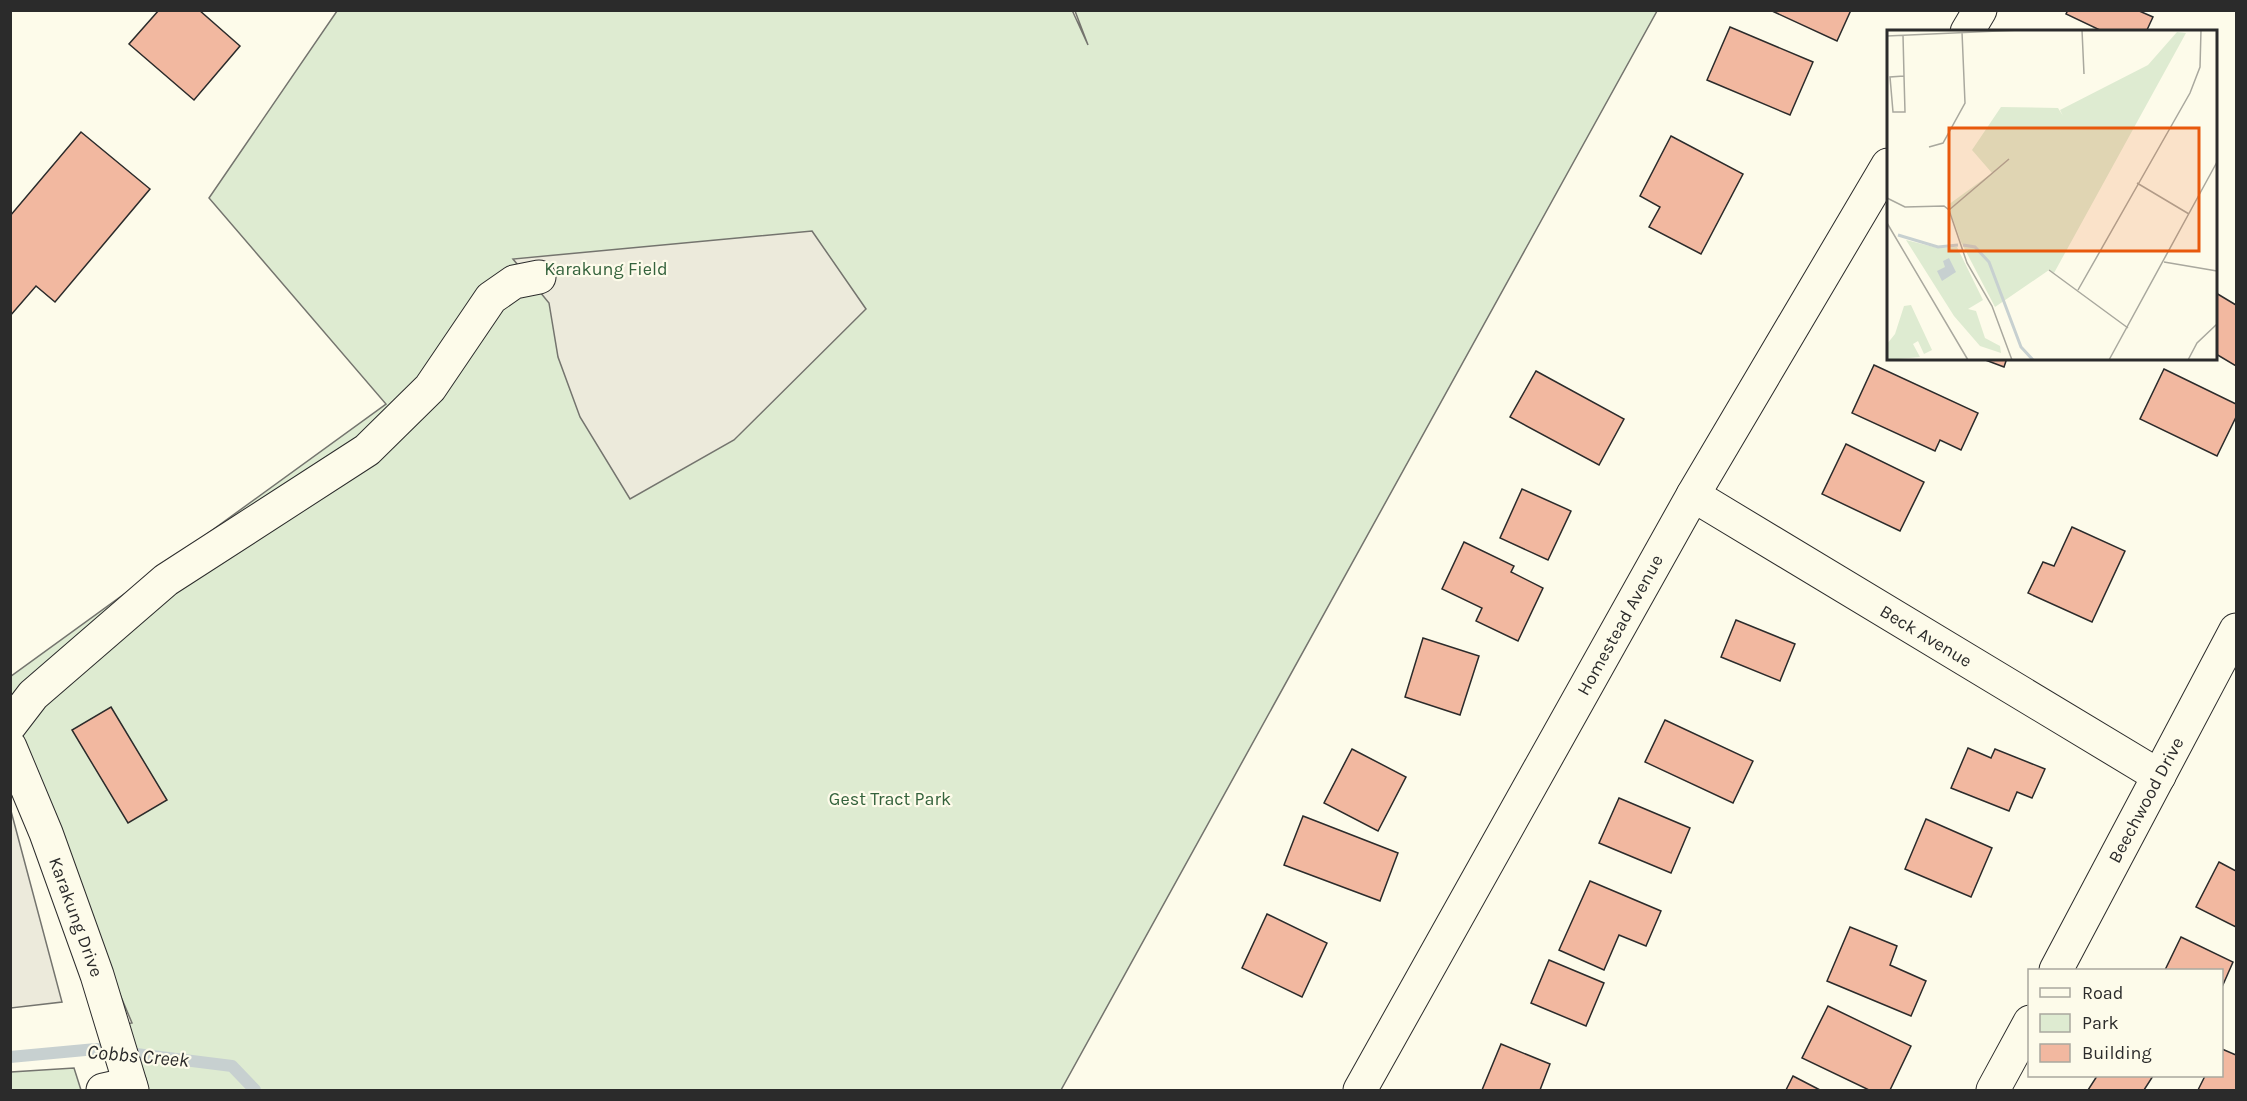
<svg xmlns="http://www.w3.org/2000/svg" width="2247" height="1101" font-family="Karla,sans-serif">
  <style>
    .green { fill: #deebd1; stroke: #74746e; stroke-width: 1.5 }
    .parking { fill: #eceadb; stroke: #74746e; stroke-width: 1.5 }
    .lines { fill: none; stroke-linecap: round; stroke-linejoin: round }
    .stream { stroke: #c7d0d0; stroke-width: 12 }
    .building { fill: #f2b8a0; stroke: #2b2b2b; stroke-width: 1.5 }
    .minor-casing { stroke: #2b2b2b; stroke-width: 35 }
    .minor { stroke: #fdfbea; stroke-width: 33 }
    .labels { text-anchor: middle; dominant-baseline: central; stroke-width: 4.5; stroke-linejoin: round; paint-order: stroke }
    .park-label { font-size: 18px; fill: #34623c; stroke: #fdfbea }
    .street-label { font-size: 18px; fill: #2b2b2b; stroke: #fdfbea }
    .water-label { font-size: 20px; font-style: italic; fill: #2b2b2b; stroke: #fdfbea }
    .inset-river { fill: none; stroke: #c7d0d0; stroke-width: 3 }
    .inset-road { fill: none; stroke: #a9a89e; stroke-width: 1.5 }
    .view { fill: #e8590c; fill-opacity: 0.15; stroke: #e8590c; stroke-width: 3 }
    .inset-edge { fill: none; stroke: #2b2b2b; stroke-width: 3 }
  </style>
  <rect width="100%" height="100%" fill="#fdfbea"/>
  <g class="green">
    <path d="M1072,10L1088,45L1075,11H1657L1061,1090H143L113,1026L132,1023L11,735L10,677L386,404L209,198L337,11Z"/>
    <path d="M74,1068L81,1090H11V1072Z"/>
  </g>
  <g class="parking">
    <path d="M812,231L866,309L734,440L630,499L580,417L558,357L549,303L513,259Z"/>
    <path d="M11,811L62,1002L11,1008Z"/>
  </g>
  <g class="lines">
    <path class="stream" d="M10,1057L96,1049L232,1066L255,1090"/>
  </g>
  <g class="building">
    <path d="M159,10H199L240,46L194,100L129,44Z"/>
    <path d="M1770,10H1851L1837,41Z"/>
    <path d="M2068,10H2137L2153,17L2146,32H2104L2066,14Z"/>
    <path d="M1730,27L1813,62L1790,115L1707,80Z"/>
    <path d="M81,132L150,189L55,302L36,286L10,316V216Z"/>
    <path d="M1671,136L1743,174L1701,254L1649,227L1660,207L1640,196Z"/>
    <path d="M2216,293L2236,305V366L2216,354Z"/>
    <path d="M1980,358H2007L2004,367Z"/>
    <path d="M1874,365L1978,413L1961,450L1940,440L1935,451L1852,413Z"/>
    <path d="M2164,369L2236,404V417L2217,456L2140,419Z"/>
    <path d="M1536,371L1624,419L1599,465L1510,417Z"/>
    <path d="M1846,444L1924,482L1900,531L1822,494Z"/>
    <path d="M1522,489L1571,511L1548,560L1500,538Z"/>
    <path d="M2072,527L2125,551L2092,622L2028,593L2043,562L2054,566Z"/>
    <path d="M1464,542L1514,566L1511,572L1543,588L1518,641L1476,621L1482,608L1442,589Z"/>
    <path d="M1736,620L1795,644L1780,681L1721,657Z"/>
    <path d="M1423,638L1479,656L1460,715L1405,697Z"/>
    <path d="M111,707L167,800L128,823L72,730Z"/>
    <path d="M1665,720L1753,761L1733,803L1645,762Z"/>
    <path d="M1968,748L1991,758L1995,749L2045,769L2032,798L2017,792L2009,811L1951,788Z"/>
    <path d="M1352,749L1406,777L1378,831L1324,803Z"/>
    <path d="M1619,798L1690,828L1671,873L1599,843Z"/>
    <path d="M1303,816L1398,853L1380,901L1284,865Z"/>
    <path d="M1926,819L1992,848L1971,897L1905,869Z"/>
    <path d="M2219,862L2236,871V927L2196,907Z"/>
    <path d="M1590,881L1661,911L1646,946L1619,935L1604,970L1559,950Z"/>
    <path d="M1267,914L1327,943L1302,997L1242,968Z"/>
    <path d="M1850,927L1897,946L1890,965L1926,981L1911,1016L1827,981Z"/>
    <path d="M2181,937L2233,962L2222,987V970H2165Z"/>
    <path d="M1549,960L1604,983L1586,1026L1531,1003Z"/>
    <path d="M1828,1006L1911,1046L1890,1090H1869L1802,1058Z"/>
    <path d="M1501,1044L1550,1064L1540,1090H1482Z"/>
    <path d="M2222,1049L2236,1055V1090H2198L2205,1076H2222Z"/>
    <path d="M1793,1076L1820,1090H1786Z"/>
    <path d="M2097,1076H2153L2144,1090H2088Z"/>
  </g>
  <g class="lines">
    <defs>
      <g id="minor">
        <path d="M1967,32L1980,10"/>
        <path d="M1693,495L2159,776"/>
        <path d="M10,725L33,695L166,580L367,450L430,388L491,298L514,282L539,277"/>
        <path d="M10,747L46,833L97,975L132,1090"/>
        <path d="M2056,970L2236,630"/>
        <path d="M103,1090L130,1084"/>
        <path d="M1360,1090L1693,495L1888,165"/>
        <path d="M1993,1090L2030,1022"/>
      </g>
    </defs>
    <use href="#minor" class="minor-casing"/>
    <use href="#minor" class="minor"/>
  </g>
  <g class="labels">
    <g class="park-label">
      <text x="606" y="269">Karakung Field</text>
      <text x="890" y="799">Gest Tract Park</text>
    </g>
    <g class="street-label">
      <text transform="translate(1620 625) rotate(-61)">Homestead Avenue</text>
      <text transform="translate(1926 636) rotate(31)">Beck Avenue</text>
      <text transform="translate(2146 800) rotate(-62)">Beechwood Drive</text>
      <text transform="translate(76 917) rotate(70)">Karakung Drive</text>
    </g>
    <g class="water-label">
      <text transform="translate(138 1056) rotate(5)">Cobbs Creek</text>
    </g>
  </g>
  <g transform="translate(1887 30)">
    <rect width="330" height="330" fill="#fdfbea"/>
    <path d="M290,2L299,3L167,243L162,240L108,277L74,212L61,175L105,143L85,120L114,77L171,78L176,86L173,80L261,35ZM19,210L51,218L70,217L96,270L81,279L89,281L98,308L113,316L114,323L93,316L67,286ZM24,275L45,320L37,324L31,311L26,314L33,327L0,330V314L8,304L17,276Z" fill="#deebd1"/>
    <path d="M62,228L69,242L55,251L50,241L58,237L56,231Z" fill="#c7d0d0"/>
    <path class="inset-river" d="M11,205L51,217L71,215M76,215L88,217L102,232L134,317L146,330"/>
    <path class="inset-road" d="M195,0L197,44M16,5L17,46L18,82H6L3,47L17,46M0,6L133,0M42,117L56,113L78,73L75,2M250,153L302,184M0,168L18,177L57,176L62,180L80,233L105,276L125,330M62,180L122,129M0,193L81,330M277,232L330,241M162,240L241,298M191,260L303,63L313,37L314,0M222,330L330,132M301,330L310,313L330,294"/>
    <path class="view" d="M62,98H312V221H62Z"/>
    <rect width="330" height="330" class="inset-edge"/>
  </g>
  <rect width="2247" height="1101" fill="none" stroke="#2b2b2b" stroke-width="24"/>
  <rect x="2028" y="969" width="195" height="108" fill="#fdfbea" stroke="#a9a89e" stroke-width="1.5"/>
  <rect x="2040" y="988" width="30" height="9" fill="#fdfbea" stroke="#a9a89e" stroke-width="1.5"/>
  <text x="2082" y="999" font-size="18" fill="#2b2b2b">Road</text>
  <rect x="2040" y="1014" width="30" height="18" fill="#deebd1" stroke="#a9a89e" stroke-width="1.5"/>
  <text x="2082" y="1029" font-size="18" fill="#2b2b2b">Park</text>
  <rect x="2040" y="1044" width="30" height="18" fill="#f2b8a0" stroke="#a9a89e" stroke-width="1.5"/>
  <text x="2082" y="1059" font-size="18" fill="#2b2b2b">Building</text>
</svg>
